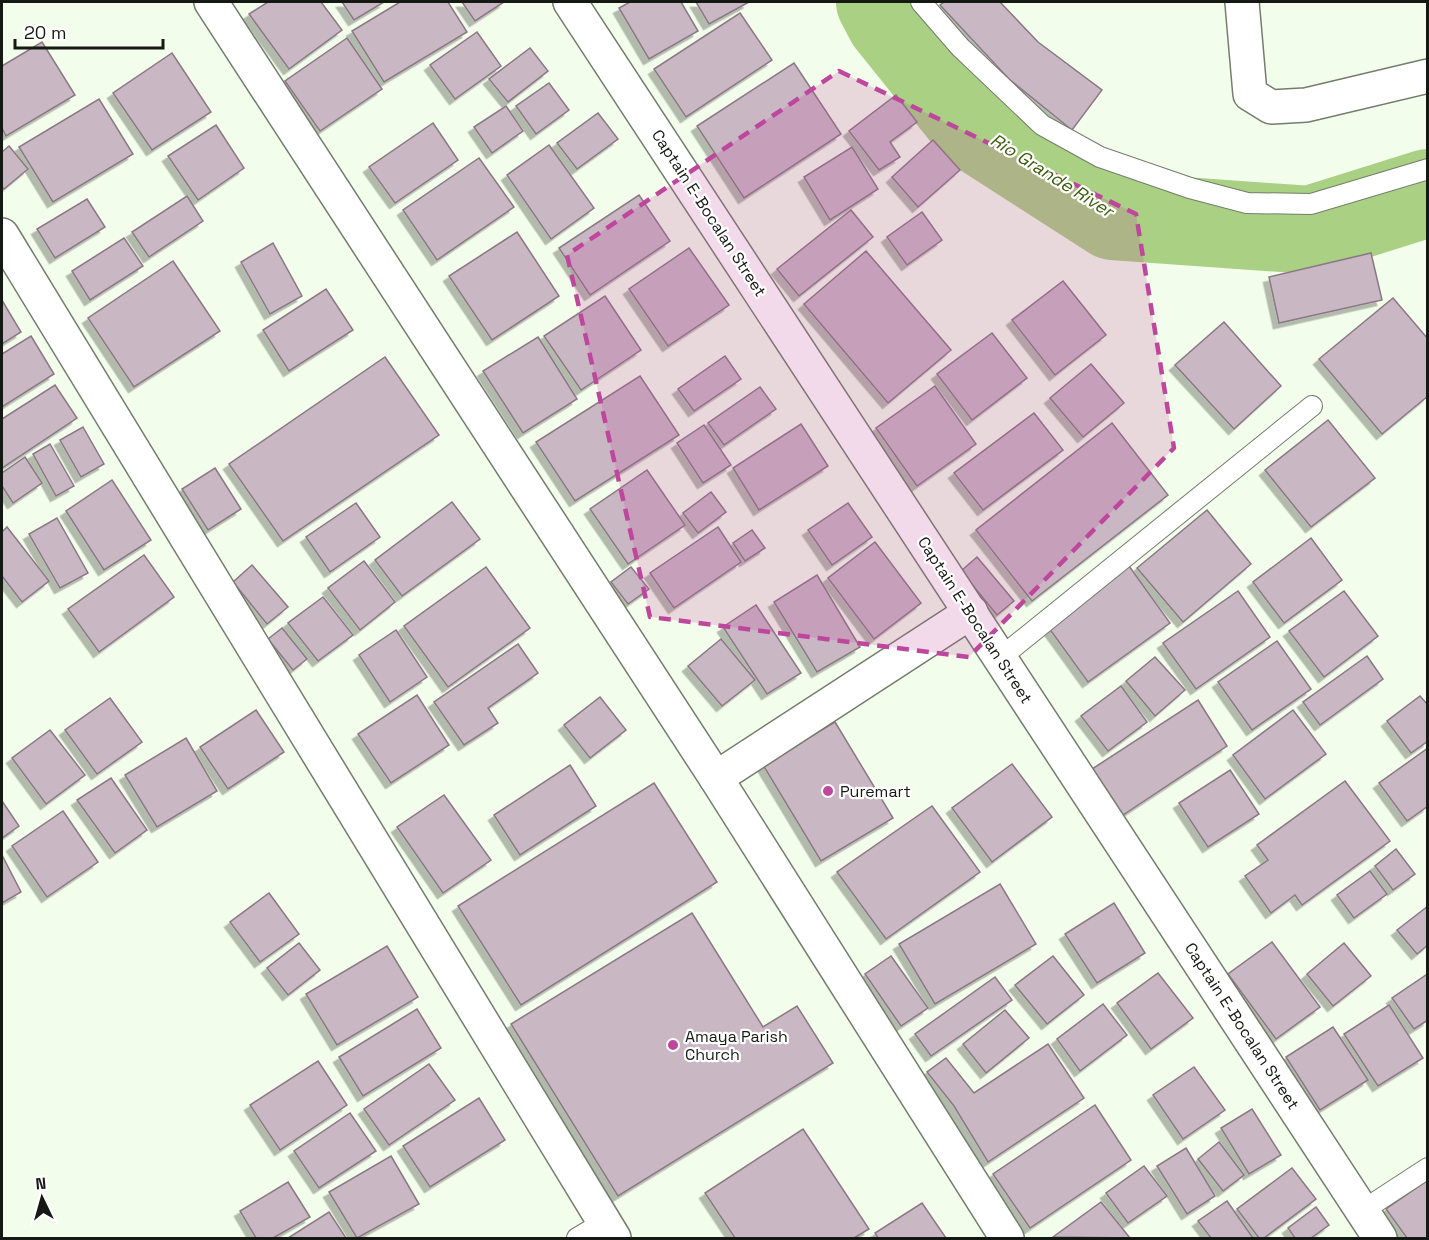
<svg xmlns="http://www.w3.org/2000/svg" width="1429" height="1240" font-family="'Space Grotesk',sans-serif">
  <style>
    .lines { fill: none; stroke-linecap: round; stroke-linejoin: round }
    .river { stroke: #a9d083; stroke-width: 88 }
    .building { fill: #c9b7c3; stroke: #8a7984; stroke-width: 1.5; filter: url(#shadow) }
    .service-casing { stroke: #747d6d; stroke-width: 22 }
    .minor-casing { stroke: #747d6d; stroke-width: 36 }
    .tertiary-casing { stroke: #747d6d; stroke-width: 36 }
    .service { stroke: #fff; stroke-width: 20 }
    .minor { stroke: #fff; stroke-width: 33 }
    .tertiary { stroke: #fff; stroke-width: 33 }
    .marked { fill: #be479d; fill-opacity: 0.2; stroke: #be479d; stroke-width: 4.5; stroke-dasharray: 12 8; stroke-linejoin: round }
    .poi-dot { fill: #be479d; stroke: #fff; stroke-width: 2 }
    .labels { text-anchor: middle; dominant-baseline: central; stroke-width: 4.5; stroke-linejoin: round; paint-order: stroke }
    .street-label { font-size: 16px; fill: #151913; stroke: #fff }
    .poi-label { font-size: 16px; fill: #151913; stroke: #fff; text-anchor: start }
    .water-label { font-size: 18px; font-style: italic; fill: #3b5e0b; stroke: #fff }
  </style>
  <defs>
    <filter id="shadow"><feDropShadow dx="-5.5" dy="5.5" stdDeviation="0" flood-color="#0004"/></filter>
  </defs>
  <rect width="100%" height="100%" fill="#f3fdeb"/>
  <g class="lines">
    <path class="river" d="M880,2L890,21L976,128L1113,216L1310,230L1428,193"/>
  </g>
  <g class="building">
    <path d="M268,2H321L342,30L289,69L249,14Z"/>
    <path d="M342,2H384L354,20Z"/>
    <path d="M400,2H448L467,32L384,82L352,31Z"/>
    <path d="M462,2H504L475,21Z"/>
    <path d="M630,2H681L698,31L649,59L619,8Z"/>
    <path d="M696,2H749L709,24Z"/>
    <path d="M944,2H1000L1038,42L1102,90L1072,130L1009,79L940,5Z"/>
    <path d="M740,13L772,60L686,117L654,69Z"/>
    <path d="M477,32L501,66L455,99L430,65Z"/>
    <path d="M347,38L382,89L320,131L285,81Z"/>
    <path d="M42,42L75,95L6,136L2,128V66Z"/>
    <path d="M530,48L548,71L508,102L489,79Z"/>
    <path d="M172,53L211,112L152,150L113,93Z"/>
    <path d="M794,63L841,134L744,198L697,126Z"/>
    <path d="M549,83L569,110L536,134L516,106Z"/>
    <path d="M896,95L917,122L890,142L900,157L879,170L849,131Z"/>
    <path d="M99,99L133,154L53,202L19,147Z"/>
    <path d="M506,106L523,131L492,153L474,127Z"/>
    <path d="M598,113L618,139L577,169L557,143Z"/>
    <path d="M433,123L458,160L395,203L369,167Z"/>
    <path d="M216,125L244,168L198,200L168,156Z"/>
    <path d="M933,140L960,170L918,207L892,177Z"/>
    <path d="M549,145L594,208L551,239L507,175Z"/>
    <path d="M9,146L28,169L4,189L2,187V152Z"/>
    <path d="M852,147L878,189L830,220L804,177Z"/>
    <path d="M479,158L514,207L437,260L403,210Z"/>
    <path d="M639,195L670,241L590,295L559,248Z"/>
    <path d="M187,196L203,221L149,257L132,232Z"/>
    <path d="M87,199L105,227L55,258L37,229Z"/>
    <path d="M851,210L873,237L799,296L777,269Z"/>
    <path d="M922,212L942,240L907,265L887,237Z"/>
    <path d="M517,232L559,296L492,340L449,276Z"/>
    <path d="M124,238L143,266L90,300L72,271Z"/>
    <path d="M273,243L302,296L270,314L241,262Z"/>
    <path d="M689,248L729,305L668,346L629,289Z"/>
    <path d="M866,251L951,350L888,403L804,304Z"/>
    <path d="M1371,253L1382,300L1279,323L1269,277Z"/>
    <path d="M173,261L220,331L134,387L88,318Z"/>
    <path d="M1063,281L1106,335L1055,375L1012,320Z"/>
    <path d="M326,289L353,330L289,371L263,330Z"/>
    <path d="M605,296L641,350L581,390L544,336Z"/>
    <path d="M1393,298L1428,339V396L1382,434L1319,359Z"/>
    <path d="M3,302L21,332L2,344V303Z"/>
    <path d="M1224,322L1281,386L1234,429L1175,365Z"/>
    <path d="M992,333L1027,378L972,420L937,374Z"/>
    <path d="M31,336L54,374L2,407V354Z"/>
    <path d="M538,337L577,399L523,433L483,371Z"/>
    <path d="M725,356L741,379L694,411L678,389Z"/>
    <path d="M385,357L439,435L283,541L229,464Z"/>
    <path d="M1091,364L1124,403L1083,437L1050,398Z"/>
    <path d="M640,376L679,435L575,501L536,442Z"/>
    <path d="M55,385L77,418L2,468V419Z"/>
    <path d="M935,386L976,444L917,486L876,428Z"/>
    <path d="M760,387L776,409L724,445L708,423Z"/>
    <path d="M1034,413L1063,450L983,510L954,473Z"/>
    <path d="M1328,420L1375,478L1311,527L1265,470Z"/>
    <path d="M1112,423L1168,495L1032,601L976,530Z"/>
    <path d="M801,424L828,466L759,510L733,468Z"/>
    <path d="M704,425L731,465L703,483L677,443Z"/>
    <path d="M83,427L104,464L81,477L60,440Z"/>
    <path d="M50,444L74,486L56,496L33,454Z"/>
    <path d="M25,457L42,483L13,503L2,486V473Z"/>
    <path d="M215,468L241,509L208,530L182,489Z"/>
    <path d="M647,470L685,525L628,564L590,509Z"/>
    <path d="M112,480L151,540L104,570L66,511Z"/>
    <path d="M711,492L726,512L698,533L683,513Z"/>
    <path d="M452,502L480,539L402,596L375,560Z"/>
    <path d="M356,503L380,537L330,572L306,537Z"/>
    <path d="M848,503L872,537L832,565L808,530Z"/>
    <path d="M1207,510L1251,564L1183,622L1137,568Z"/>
    <path d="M57,518L88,573L60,588L29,534Z"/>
    <path d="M7,527L49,581L22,602L2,576V532Z"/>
    <path d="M718,527L741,562L674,608L650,573Z"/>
    <path d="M752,530L765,548L745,561L733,543Z"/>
    <path d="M1311,538L1342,580L1284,623L1253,582Z"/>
    <path d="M875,542L921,603L874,639L828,578Z"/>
    <path d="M144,555L174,597L99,652L68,609Z"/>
    <path d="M977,557L1014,601L997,615L961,571Z"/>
    <path d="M364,561L395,602L360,630L328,588Z"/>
    <path d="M252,565L288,607L267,624L233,582Z"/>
    <path d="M1129,566L1170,623L1088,682L1046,624Z"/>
    <path d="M486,567L530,628L448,687L404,626Z"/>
    <path d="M631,567L649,589L628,604L611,582Z"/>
    <path d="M817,575L860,647L817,672L774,602Z"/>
    <path d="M1238,591L1270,637L1196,689L1163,643Z"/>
    <path d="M1344,591L1378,636L1324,677L1289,631Z"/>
    <path d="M323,597L353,635L318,661L288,623Z"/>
    <path d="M756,605L801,673L767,694L723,627Z"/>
    <path d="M282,628L307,659L293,670L268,639Z"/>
    <path d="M396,630L427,677L390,702L359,655Z"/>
    <path d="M721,639L755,680L722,706L688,666Z"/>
    <path d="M1277,641L1311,689L1252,730L1218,682Z"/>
    <path d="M518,644L538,673L488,708L498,723L464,745L434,702Z"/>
    <path d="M1367,656L1383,679L1320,725L1303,702Z"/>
    <path d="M1155,657L1185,690L1155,716L1126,681Z"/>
    <path d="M1121,686L1147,722L1108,751L1081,716Z"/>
    <path d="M417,695L449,745L391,783L358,734Z"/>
    <path d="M1420,696L1428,705V741L1411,753L1387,721Z"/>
    <path d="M600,697L626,730L590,758L564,725Z"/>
    <path d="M110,698L142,742L97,774L65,730Z"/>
    <path d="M1198,700L1227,746L1120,817L1089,771Z"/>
    <path d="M256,710L284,752L228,789L200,747Z"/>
    <path d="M1293,710L1326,754L1265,799L1233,755Z"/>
    <path d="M835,722L893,818L821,861L763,765Z"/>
    <path d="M50,730L85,775L46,804L12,758Z"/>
    <path d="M186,738L217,791L157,827L125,775Z"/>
    <path d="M1428,748V806L1407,821L1379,783Z"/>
    <path d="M1012,764L1052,817L992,862L952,808Z"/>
    <path d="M570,765L596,806L520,855L494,815Z"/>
    <path d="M1230,770L1259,814L1208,847L1179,803Z"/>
    <path d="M111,778L147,830L115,853L77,800Z"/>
    <path d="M1345,781L1390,841L1302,905L1295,895L1271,913L1245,876L1268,860L1257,845Z"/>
    <path d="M654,783L717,882L521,1005L458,906Z"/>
    <path d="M444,795L491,860L443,893L397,827Z"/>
    <path d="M2,801L19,826L2,838Z"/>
    <path d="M932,806L980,872L886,939L837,872Z"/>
    <path d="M63,811L98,862L47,897L12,846Z"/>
    <path d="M1396,849L1415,874L1393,890L1375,866Z"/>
    <path d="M2,855L21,892L2,903Z"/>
    <path d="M1370,871L1387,894L1354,918L1337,895Z"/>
    <path d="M1000,884L1036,944L935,1004L899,944Z"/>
    <path d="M269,893L299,934L260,962L230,922Z"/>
    <path d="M1114,903L1145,953L1097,983L1065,934Z"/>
    <path d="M1428,906V945L1417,954L1397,930Z"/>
    <path d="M692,913L763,1027L797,1006L833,1063L618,1196L511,1024Z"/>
    <path d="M1272,942L1320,1007L1276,1039L1228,974Z"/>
    <path d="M299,943L320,970L288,995L267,968Z"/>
    <path d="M1344,943L1371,976L1333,1006L1307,974Z"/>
    <path d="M387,946L418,997L337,1045L306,994Z"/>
    <path d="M891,956L928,1008L901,1026L865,974Z"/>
    <path d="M1053,956L1084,995L1047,1024L1015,985Z"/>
    <path d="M1158,973L1193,1018L1151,1049L1117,1003Z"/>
    <path d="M1426,975L1428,977V1020L1414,1029L1392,998Z"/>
    <path d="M995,977L1012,1000L931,1056L915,1034Z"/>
    <path d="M1103,1004L1127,1035L1080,1071L1057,1039Z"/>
    <path d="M1389,1005L1423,1058L1378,1086L1344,1034Z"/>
    <path d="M417,1009L441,1048L363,1096L339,1057Z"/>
    <path d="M1005,1010L1029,1038L986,1073L963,1044Z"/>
    <path d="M1333,1027L1368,1080L1320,1110L1286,1057Z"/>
    <path d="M1048,1044L1084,1098L988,1162L954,1106L927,1072L946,1058L974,1093Z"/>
    <path d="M318,1061L347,1105L280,1150L250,1105Z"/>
    <path d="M429,1064L455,1100L389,1145L364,1109Z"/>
    <path d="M1194,1067L1225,1110L1183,1139L1153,1095Z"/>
    <path d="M479,1098L505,1140L430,1187L403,1146Z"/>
    <path d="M1095,1105L1131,1160L1030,1228L993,1174Z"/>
    <path d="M1252,1109L1281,1155L1249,1174L1221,1128Z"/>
    <path d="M350,1113L376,1151L319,1188L294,1151Z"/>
    <path d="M803,1129L869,1229L854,1238H735L705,1193Z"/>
    <path d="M1219,1142L1244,1175L1223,1191L1198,1159Z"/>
    <path d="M1186,1148L1215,1196L1187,1214L1157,1166Z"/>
    <path d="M391,1156L419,1204L357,1238L329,1192Z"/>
    <path d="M1144,1166L1167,1196L1128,1223L1106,1193Z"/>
    <path d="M1292,1168L1316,1199L1264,1238H1259L1237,1209Z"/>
    <path d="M1428,1180V1238H1407L1386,1209Z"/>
    <path d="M288,1182L310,1217L273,1238H256L240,1211Z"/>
    <path d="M1227,1201L1253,1238H1211L1198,1221Z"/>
    <path d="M1101,1202L1130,1238L1053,1237Z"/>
    <path d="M922,1203L946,1238H878L875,1233Z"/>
    <path d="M1316,1207L1329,1225L1311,1238H1295L1288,1228Z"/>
    <path d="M329,1212L346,1238H288Z"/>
  </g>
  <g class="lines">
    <defs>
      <g id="service">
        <path d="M921,2L960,47L1042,125L1100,157L1190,188L1247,203L1311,204L1428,169"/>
        <path d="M1000,658L1312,406"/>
        <path d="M1362,1211L1428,1168"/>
        <path d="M577,1238L604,1222"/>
      </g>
      <g id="minor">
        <path d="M570,2L1380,1238"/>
        <path d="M1242,2L1250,94L1271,107L1306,105L1428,76"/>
        <path d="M2,235L614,1238"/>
        <path d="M716,778L971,612"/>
      </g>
      <path id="tertiary" d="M211,2L716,778L1007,1238"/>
    </defs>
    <use href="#service" class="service-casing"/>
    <use href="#minor" class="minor-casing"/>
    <use href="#tertiary" class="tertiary-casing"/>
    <use href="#service" class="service"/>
    <use href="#minor" class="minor"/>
    <use href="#tertiary" class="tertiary"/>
  </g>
  <path class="marked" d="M839,71L1136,214L1174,448L969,657L650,617L567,255Z"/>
  <g class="poi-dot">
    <circle cx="828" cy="791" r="6"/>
    <circle cx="673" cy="1045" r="6"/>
  </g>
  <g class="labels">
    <g class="street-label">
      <text transform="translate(709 213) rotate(57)">Captain E-Bocalan Street</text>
      <text transform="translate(975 620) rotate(57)">Captain E-Bocalan Street</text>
      <text transform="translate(1242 1026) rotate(57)">Captain E-Bocalan Street</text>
    </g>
    <g class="poi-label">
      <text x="840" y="791">Puremart</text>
      <text x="685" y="1036">Amaya Parish<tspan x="685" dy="18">Church</tspan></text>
    </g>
    <g class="water-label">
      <text transform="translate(1052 175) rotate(32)">Rio Grande River</text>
    </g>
  </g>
  <rect width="1429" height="1240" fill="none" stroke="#151913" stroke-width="6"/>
  <g transform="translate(42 1198) rotate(355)" stroke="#ffffff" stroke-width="4.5" paint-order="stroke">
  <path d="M0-4.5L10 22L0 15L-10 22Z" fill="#151913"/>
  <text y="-9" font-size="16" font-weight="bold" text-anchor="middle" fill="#151913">N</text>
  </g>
  <path d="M15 39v9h148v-9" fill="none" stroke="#151913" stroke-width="3"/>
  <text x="24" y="39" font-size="18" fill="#151913" stroke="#ffffff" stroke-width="4.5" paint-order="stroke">20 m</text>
</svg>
